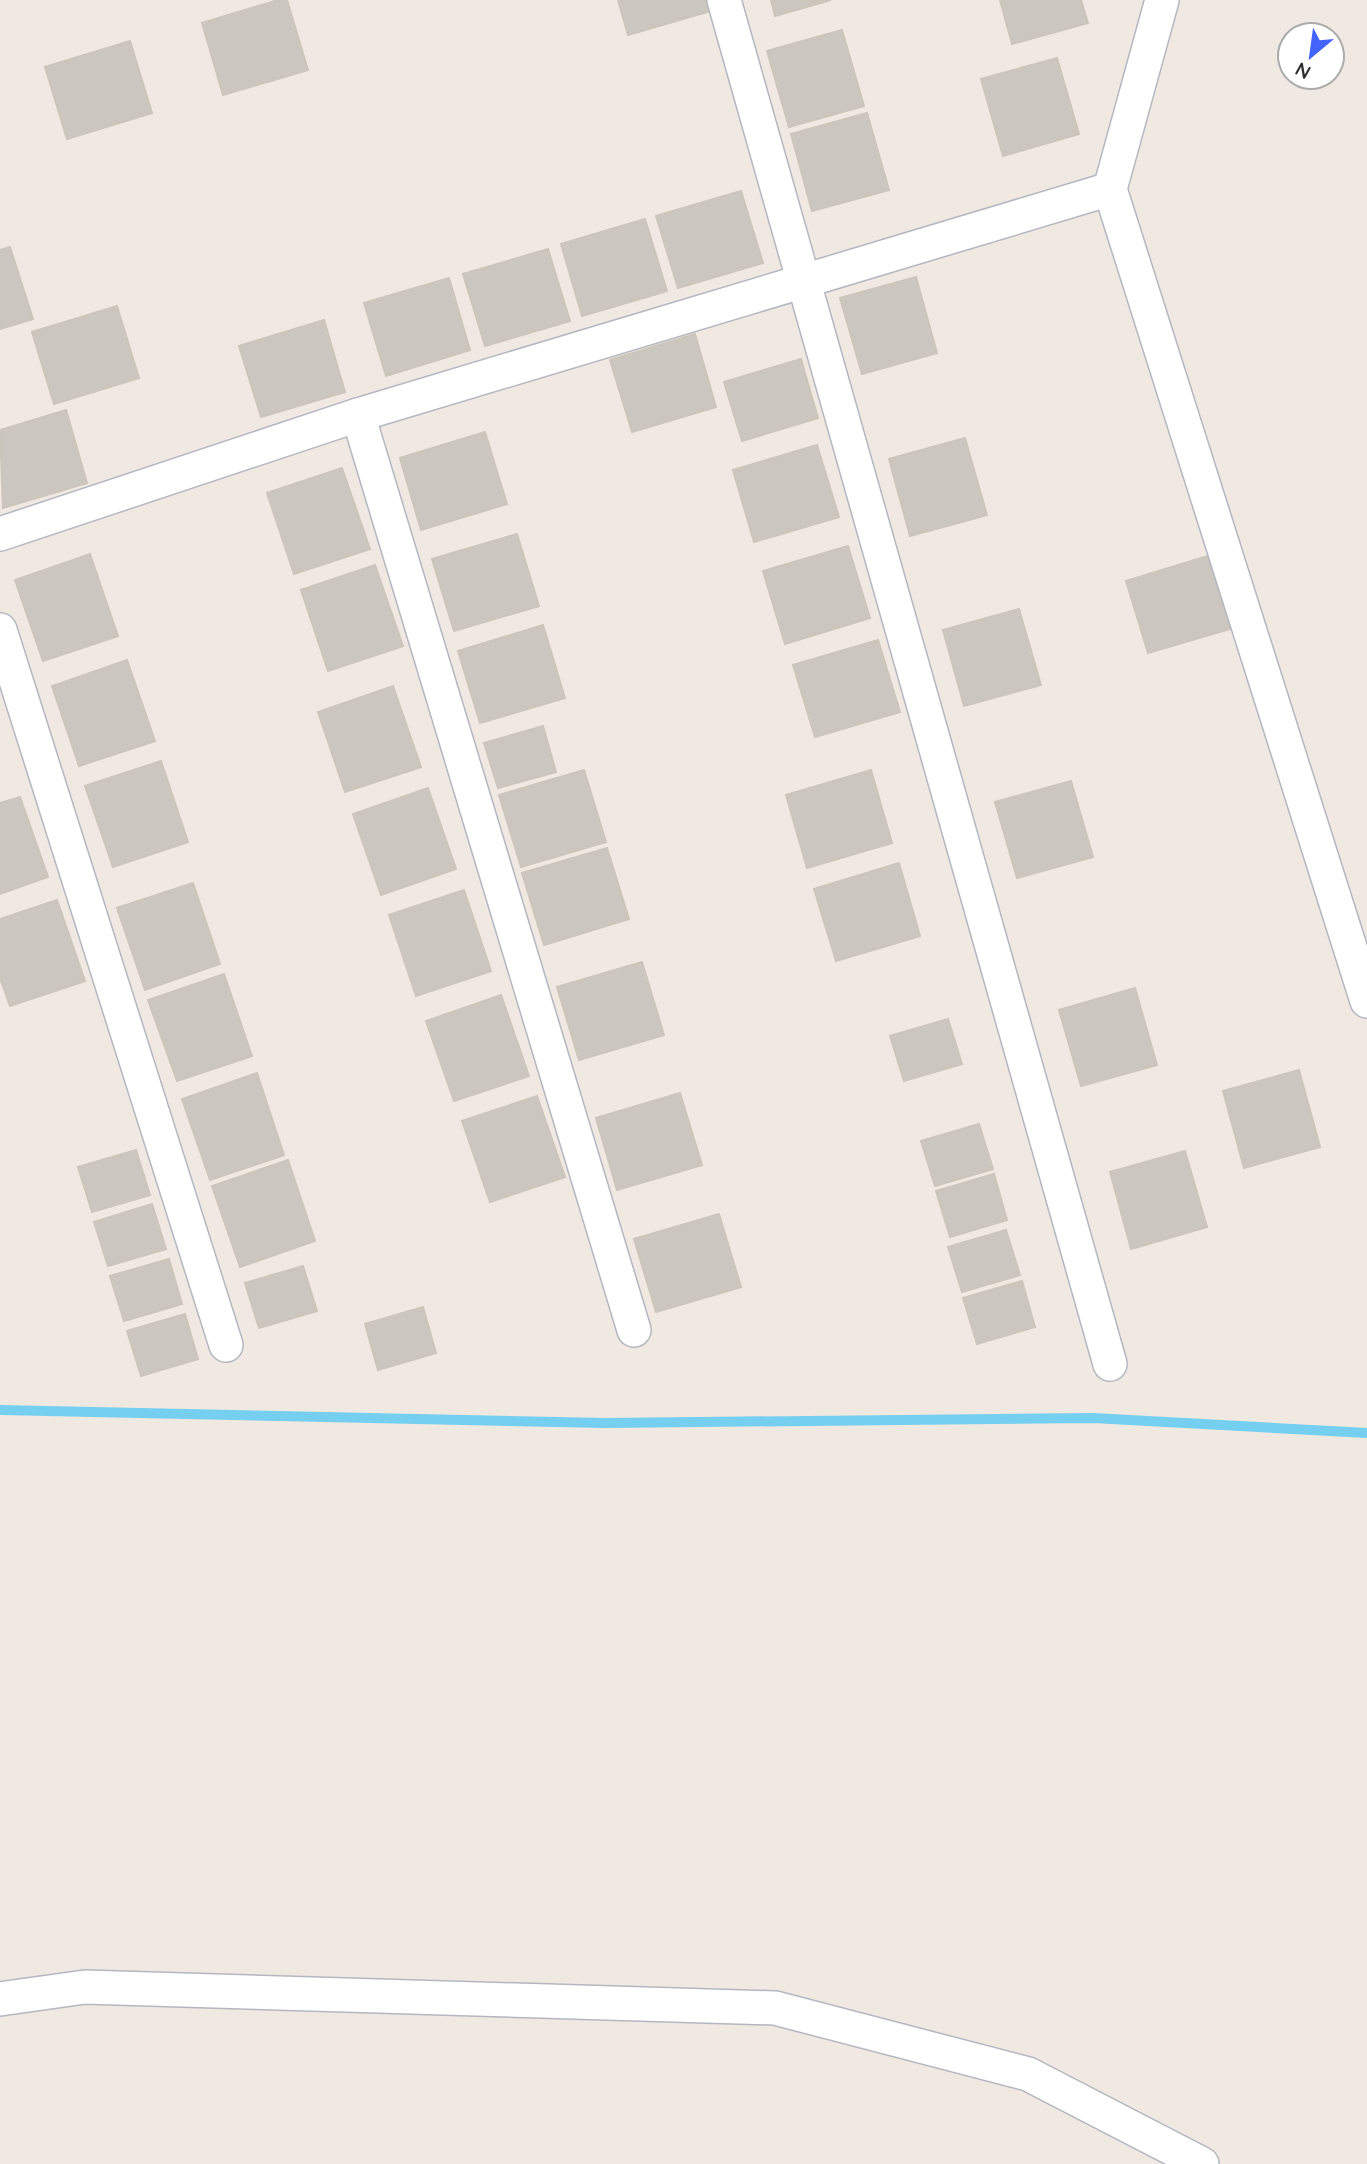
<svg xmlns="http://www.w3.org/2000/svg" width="1367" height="2164" font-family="Quicksand,sans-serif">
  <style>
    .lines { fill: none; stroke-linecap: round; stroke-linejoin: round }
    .stream { stroke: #75cff0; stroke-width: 10 }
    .building { fill: #cbc7bf; stroke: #cbc5ba; stroke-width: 2 }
    .minor-casing { stroke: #b4b7c1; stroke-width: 36 }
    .minor { stroke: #fff; stroke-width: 33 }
  </style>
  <rect width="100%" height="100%" fill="#efe9e1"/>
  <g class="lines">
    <path class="stream" d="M0,1410L605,1423L1093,1418L1367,1433"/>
  </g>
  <g class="building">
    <path d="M278,0H287L308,70L223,95L202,23Z"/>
    <path d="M618,0H711L714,10L628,35Z"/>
    <path d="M771,0H831L775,16Z"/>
    <path d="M1000,0H1081L1088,23L1012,44Z"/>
    <path d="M842,30L864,106L789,127L767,51Z"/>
    <path d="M130,41L152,113L67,139L45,67Z"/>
    <path d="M1057,58L1079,134L1003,156L981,79Z"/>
    <path d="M867,113L889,190L812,211L791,134Z"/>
    <path d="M741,191L763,263L678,288L656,216Z"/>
    <path d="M645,219L667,291L582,316L561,244Z"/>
    <path d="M10,247L33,319L0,329V250Z"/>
    <path d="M548,249L570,321L485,346L463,274Z"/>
    <path d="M916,277L937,353L862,374L840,298Z"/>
    <path d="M449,278L470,350L386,376L364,303Z"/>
    <path d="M117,306L139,378L54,404L32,332Z"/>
    <path d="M324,320L345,392L261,417L239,346Z"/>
    <path d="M695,334L716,407L632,432L610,360Z"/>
    <path d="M801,359L818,418L742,441L724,382Z"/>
    <path d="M66,410L87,483L3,508L0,430Z"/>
    <path d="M485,432L507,504L421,530L400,458Z"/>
    <path d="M965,438L987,515L910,536L889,459Z"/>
    <path d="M817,445L839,517L754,542L733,470Z"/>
    <path d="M342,468L370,549L294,574L267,493Z"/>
    <path d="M517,534L539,606L454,631L432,559Z"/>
    <path d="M848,546L870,618L785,644L763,571Z"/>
    <path d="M90,554L118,636L43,661L15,580Z"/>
    <path d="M1211,555L1233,628L1148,653L1126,581Z"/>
    <path d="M375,565L403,646L328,671L301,590Z"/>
    <path d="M1019,609L1041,685L964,706L943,630Z"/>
    <path d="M543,625L565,698L480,723L458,651Z"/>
    <path d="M878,640L900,712L815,737L793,665Z"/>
    <path d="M127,660L155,741L79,766L52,686Z"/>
    <path d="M393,686L421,767L345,792L318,712Z"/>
    <path d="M543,726L556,772L498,788L484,743Z"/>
    <path d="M161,761L188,842L113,867L85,786Z"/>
    <path d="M584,770L606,842L521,867L499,795Z"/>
    <path d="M871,770L892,843L807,868L786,795Z"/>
    <path d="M1071,781L1093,857L1017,878L995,802Z"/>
    <path d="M428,788L456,869L381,895L353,814Z"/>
    <path d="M20,797L48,877L0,894V803Z"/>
    <path d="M607,848L629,919L544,945L522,873Z"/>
    <path d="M899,863L920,936L836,961L814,889Z"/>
    <path d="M193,883L220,964L145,990L117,908Z"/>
    <path d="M464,890L491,971L416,996L389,915Z"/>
    <path d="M57,900L85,981L10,1006L0,978V919Z"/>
    <path d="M642,962L664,1035L579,1060L557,987Z"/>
    <path d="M224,974L252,1056L177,1081L148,1000Z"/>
    <path d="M1135,988L1157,1065L1081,1086L1059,1010Z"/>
    <path d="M501,995L529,1076L454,1101L426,1021Z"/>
    <path d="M948,1019L962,1064L904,1081L890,1036Z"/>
    <path d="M1299,1070L1320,1147L1244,1168L1223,1091Z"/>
    <path d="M257,1073L284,1155L210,1180L182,1099Z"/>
    <path d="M680,1093L702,1165L617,1190L596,1118Z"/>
    <path d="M537,1096L565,1177L490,1202L462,1121Z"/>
    <path d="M979,1124L993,1169L935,1186L921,1141Z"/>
    <path d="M136,1150L150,1195L92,1212L78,1167Z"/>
    <path d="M1185,1151L1207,1227L1131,1249L1110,1172Z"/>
    <path d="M288,1160L315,1241L240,1267L212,1186Z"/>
    <path d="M994,1174L1007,1220L950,1237L936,1191Z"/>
    <path d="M152,1204L166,1249L108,1266L94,1222Z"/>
    <path d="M719,1214L741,1287L656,1312L634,1239Z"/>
    <path d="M1006,1230L1020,1275L962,1292L948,1247Z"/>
    <path d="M169,1259L182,1304L124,1321L110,1276Z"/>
    <path d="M303,1266L317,1311L259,1328L245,1283Z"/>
    <path d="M1022,1281L1035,1327L977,1344L963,1298Z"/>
    <path d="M423,1307L436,1353L378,1370L365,1324Z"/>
    <path d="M185,1314L198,1359L141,1376L127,1331Z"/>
  </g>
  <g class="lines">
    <defs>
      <g id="minor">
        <path d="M724,0L1110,1364"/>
        <path d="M1162,0L1110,189L1367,1001"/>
        <path d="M358,415L634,1330"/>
        <path d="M0,534L358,415L1110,189"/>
        <path d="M0,630L226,1345"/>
        <path d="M0,1999L85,1987L775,2008L1028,2074L1202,2164"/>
      </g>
    </defs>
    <use href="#minor" class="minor-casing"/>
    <use href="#minor" class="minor"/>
  </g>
  <g transform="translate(1311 56) rotate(209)"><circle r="33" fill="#ffffff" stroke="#ababab" stroke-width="2"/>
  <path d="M0-5L12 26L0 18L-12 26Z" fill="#4264fb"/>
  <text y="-10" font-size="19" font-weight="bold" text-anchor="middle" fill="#2e2e2e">N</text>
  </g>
</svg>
